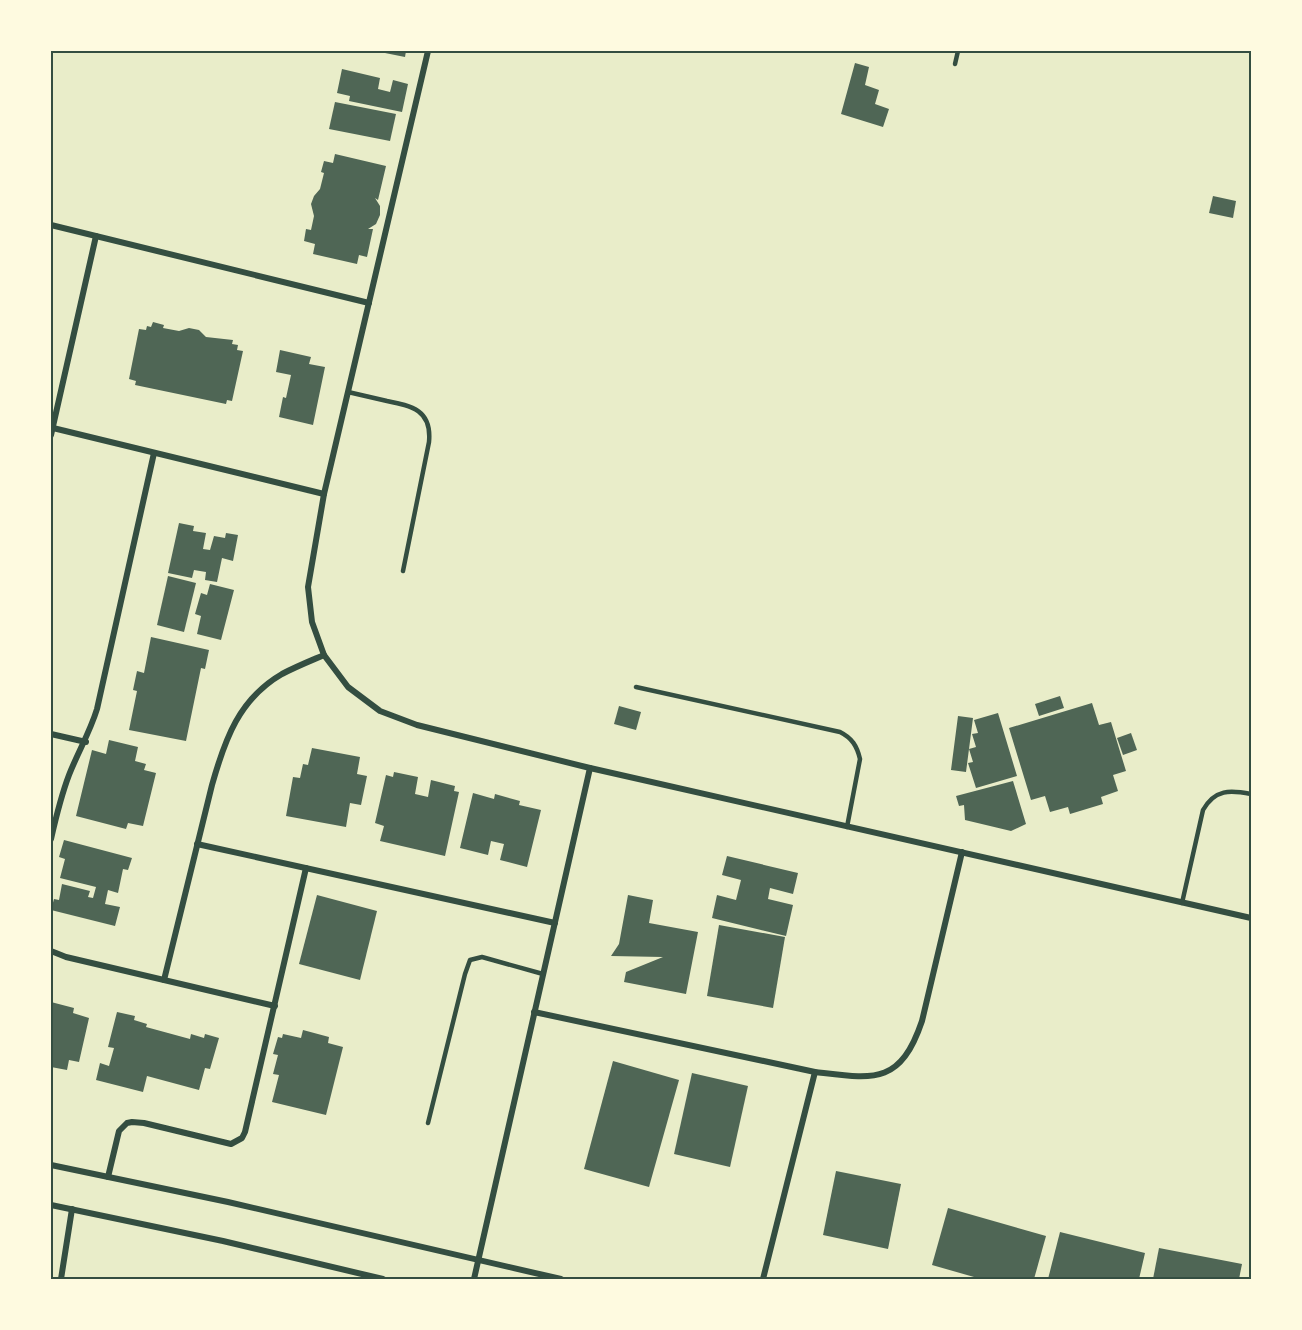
<svg xmlns="http://www.w3.org/2000/svg" width="1302" height="1330" font-family="'Varela Round',sans-serif">
  <style>
    .building { fill: #4f6655 }
    .lines { fill: none; stroke-linecap: round; stroke-linejoin: round }
    .service { stroke: #344e41; stroke-width: 4.5 }
    .minor { stroke: #344e41; stroke-width: 6 }
    .neatline { fill: none; stroke: #344e41; stroke-width: 2 }
  </style>
  <rect width="100%" height="100%" fill="#e9edc9"/>
  <g class="building">
    <path d="M375,51H406L405,57Z"/>
    <path d="M855,63L869,67L865,85L879,90L875,104L889,109L883,127L841,114Z"/>
    <path d="M342,69L380,78L378,89L390,92L393,80L408,84L402,112L349,101L350,96L337,93Z"/>
    <path d="M335,102L396,114L390,141L329,129Z"/>
    <path d="M335,154L386,166L378,200L375,198L380,206V215L376,224L368,229H373L367,257L359,255L357,264L313,254L315,244L304,241L306,229L311,230L314,216L311,204L314,196L320,189L324,173L321,172L324,161L333,163Z"/>
    <path d="M1213,196L1236,201L1233,218L1209,213Z"/>
    <path d="M153,322L164,325L163,328L179,331L189,328L199,330L206,337L233,340L232,344L238,345L237,350L243,351L232,401L227,400L226,404L135,385L136,381L129,379L139,329L146,330L147,326L151,327Z"/>
    <path d="M280,350L311,357L309,364L325,367L313,425L279,417L283,397L286,398L291,375L276,372Z"/>
    <path d="M179,523L194,526L193,531L206,533L203,549L210,550L214,536L225,538L226,533L238,535L233,561L222,558L217,582L205,580L206,572L194,570L192,578L168,573Z"/>
    <path d="M168,576L196,583L184,632L157,625Z"/>
    <path d="M210,584L234,590L221,640L197,634L201,616L195,614L201,593L207,595Z"/>
    <path d="M151,637L209,650L205,669L201,668L186,741L129,730L137,691L133,690L137,671L144,673Z"/>
    <path d="M1060,696L1064,708L1039,716L1035,704Z"/>
    <path d="M1092,703L1099,725L1111,722L1126,771L1113,775L1118,791L1101,797L1103,804L1070,814L1068,807L1050,812L1045,796L1031,800L1009,728Z"/>
    <path d="M619,706L641,712L636,730L614,724Z"/>
    <path d="M998,713L1017,776L976,788L968,763L973,762L969,749L966,772L951,770L958,716L973,718L969,749L976,747L972,734L978,733L974,720Z"/>
    <path d="M1131,733L1137,750L1123,755L1117,738Z"/>
    <path d="M109,740L138,747L135,761L146,764L144,770L156,773L143,826L128,823L126,829L76,816L92,750L106,754Z"/>
    <path d="M312,748L360,757L357,774L367,776L361,805L350,803L346,827L286,816L293,777L300,778L303,764L308,765Z"/>
    <path d="M394,772L418,777L415,794L428,797L431,780L455,786L454,791L459,792L445,856L380,841L384,826L375,823L386,775L393,777Z"/>
    <path d="M1013,781L1026,824L1011,831L965,820L964,805L959,806L956,796Z"/>
    <path d="M473,793L494,799L495,794L520,801L519,805L541,810L527,867L500,860L504,844L491,841L488,855L460,848Z"/>
    <path d="M64,840L132,858L128,870L123,869L118,893L108,890L105,904L120,907L115,926L51,910L54,899L59,900L62,884L90,891L88,897L93,898L96,887L60,878L65,859L59,857Z"/>
    <path d="M727,856L798,873L793,894L770,888L768,899L793,905L786,936L712,918L717,895L736,900L741,880L722,875Z"/>
    <path d="M317,895L377,911L360,980L299,964Z"/>
    <path d="M628,895L653,900L649,923L698,932L686,994L624,982L626,972L663,957L611,956L619,944Z"/>
    <path d="M719,925L785,937L773,1008L707,996Z"/>
    <path d="M51,1002L74,1008L73,1013L89,1018L79,1062L69,1060L67,1070L51,1067Z"/>
    <path d="M117,1012L135,1016L134,1020L147,1024L146,1027L190,1039L191,1034L204,1038L205,1034L219,1038L210,1069L205,1068L199,1090L147,1076L143,1092L96,1080L100,1063L109,1066L114,1048L108,1047Z"/>
    <path d="M303,1030L329,1037L328,1043L343,1047L326,1115L272,1102L279,1075L273,1074L278,1055L273,1054L278,1037L282,1038L283,1034L301,1038Z"/>
    <path d="M613,1061L679,1080L649,1187L584,1169Z"/>
    <path d="M692,1073L748,1086L730,1167L674,1154Z"/>
    <path d="M836,1171L901,1184L888,1249L823,1235Z"/>
    <path d="M948,1208L1046,1236L1034,1279H981L932,1265Z"/>
    <path d="M1060,1232L1145,1253L1139,1279H1048Z"/>
    <path d="M1159,1248L1242,1264L1239,1279H1153Z"/>
  </g>
  <g class="lines">
    <g class="service">
      <path d="M955,64L958,51"/>
      <path d="M348,392C361,395 374,398 387,401C412,406 432,410 429,442L403,571"/>
      <path d="M636,687L840,732C852,738 857,746 860,759L847,827"/>
      <path d="M1182,903L1203,810C1215,789 1230,790 1251,794"/>
      <path d="M428,1123L465,974L470,960L482,957L543,974"/>
    </g>
    <g class="minor">
      <path d="M428,51L324,494L308,587L312,622L324,655L348,687L380,711L417,725L590,768L1251,918"/>
      <path d="M51,225L369,303"/>
      <path d="M53,428L324,494"/>
      <path d="M51,435L96,236"/>
      <path d="M51,734L86,742"/>
      <path d="M51,839C56,817 61,796 69,775C78,752 90,732 97,709L154,453"/>
      <path d="M197,844L555,923"/>
      <path d="M51,951L66,957L275,1006"/>
      <path d="M164,980L212,785C225,739 239,699 282,674C295,667 310,661 324,655"/>
      <path d="M534,1012L815,1072C873,1079 900,1086 922,1021L962,852"/>
      <path d="M51,1165L228,1202L561,1279"/>
      <path d="M108,1177L119,1131L127,1123L132,1122L144,1123L231,1144L242,1138L245,1132L306,868"/>
      <path d="M51,1205L223,1241L383,1279"/>
      <path d="M61,1279L72,1209"/>
      <path d="M474,1279L590,768"/>
      <path d="M763,1279L815,1072"/>
    </g>
  </g>
  <rect width="1302" height="1330" fill="none" stroke="#fefae0" stroke-width="105"/>
  <rect x="52" y="52" width="1198" height="1226" class="neatline"/>
</svg>
